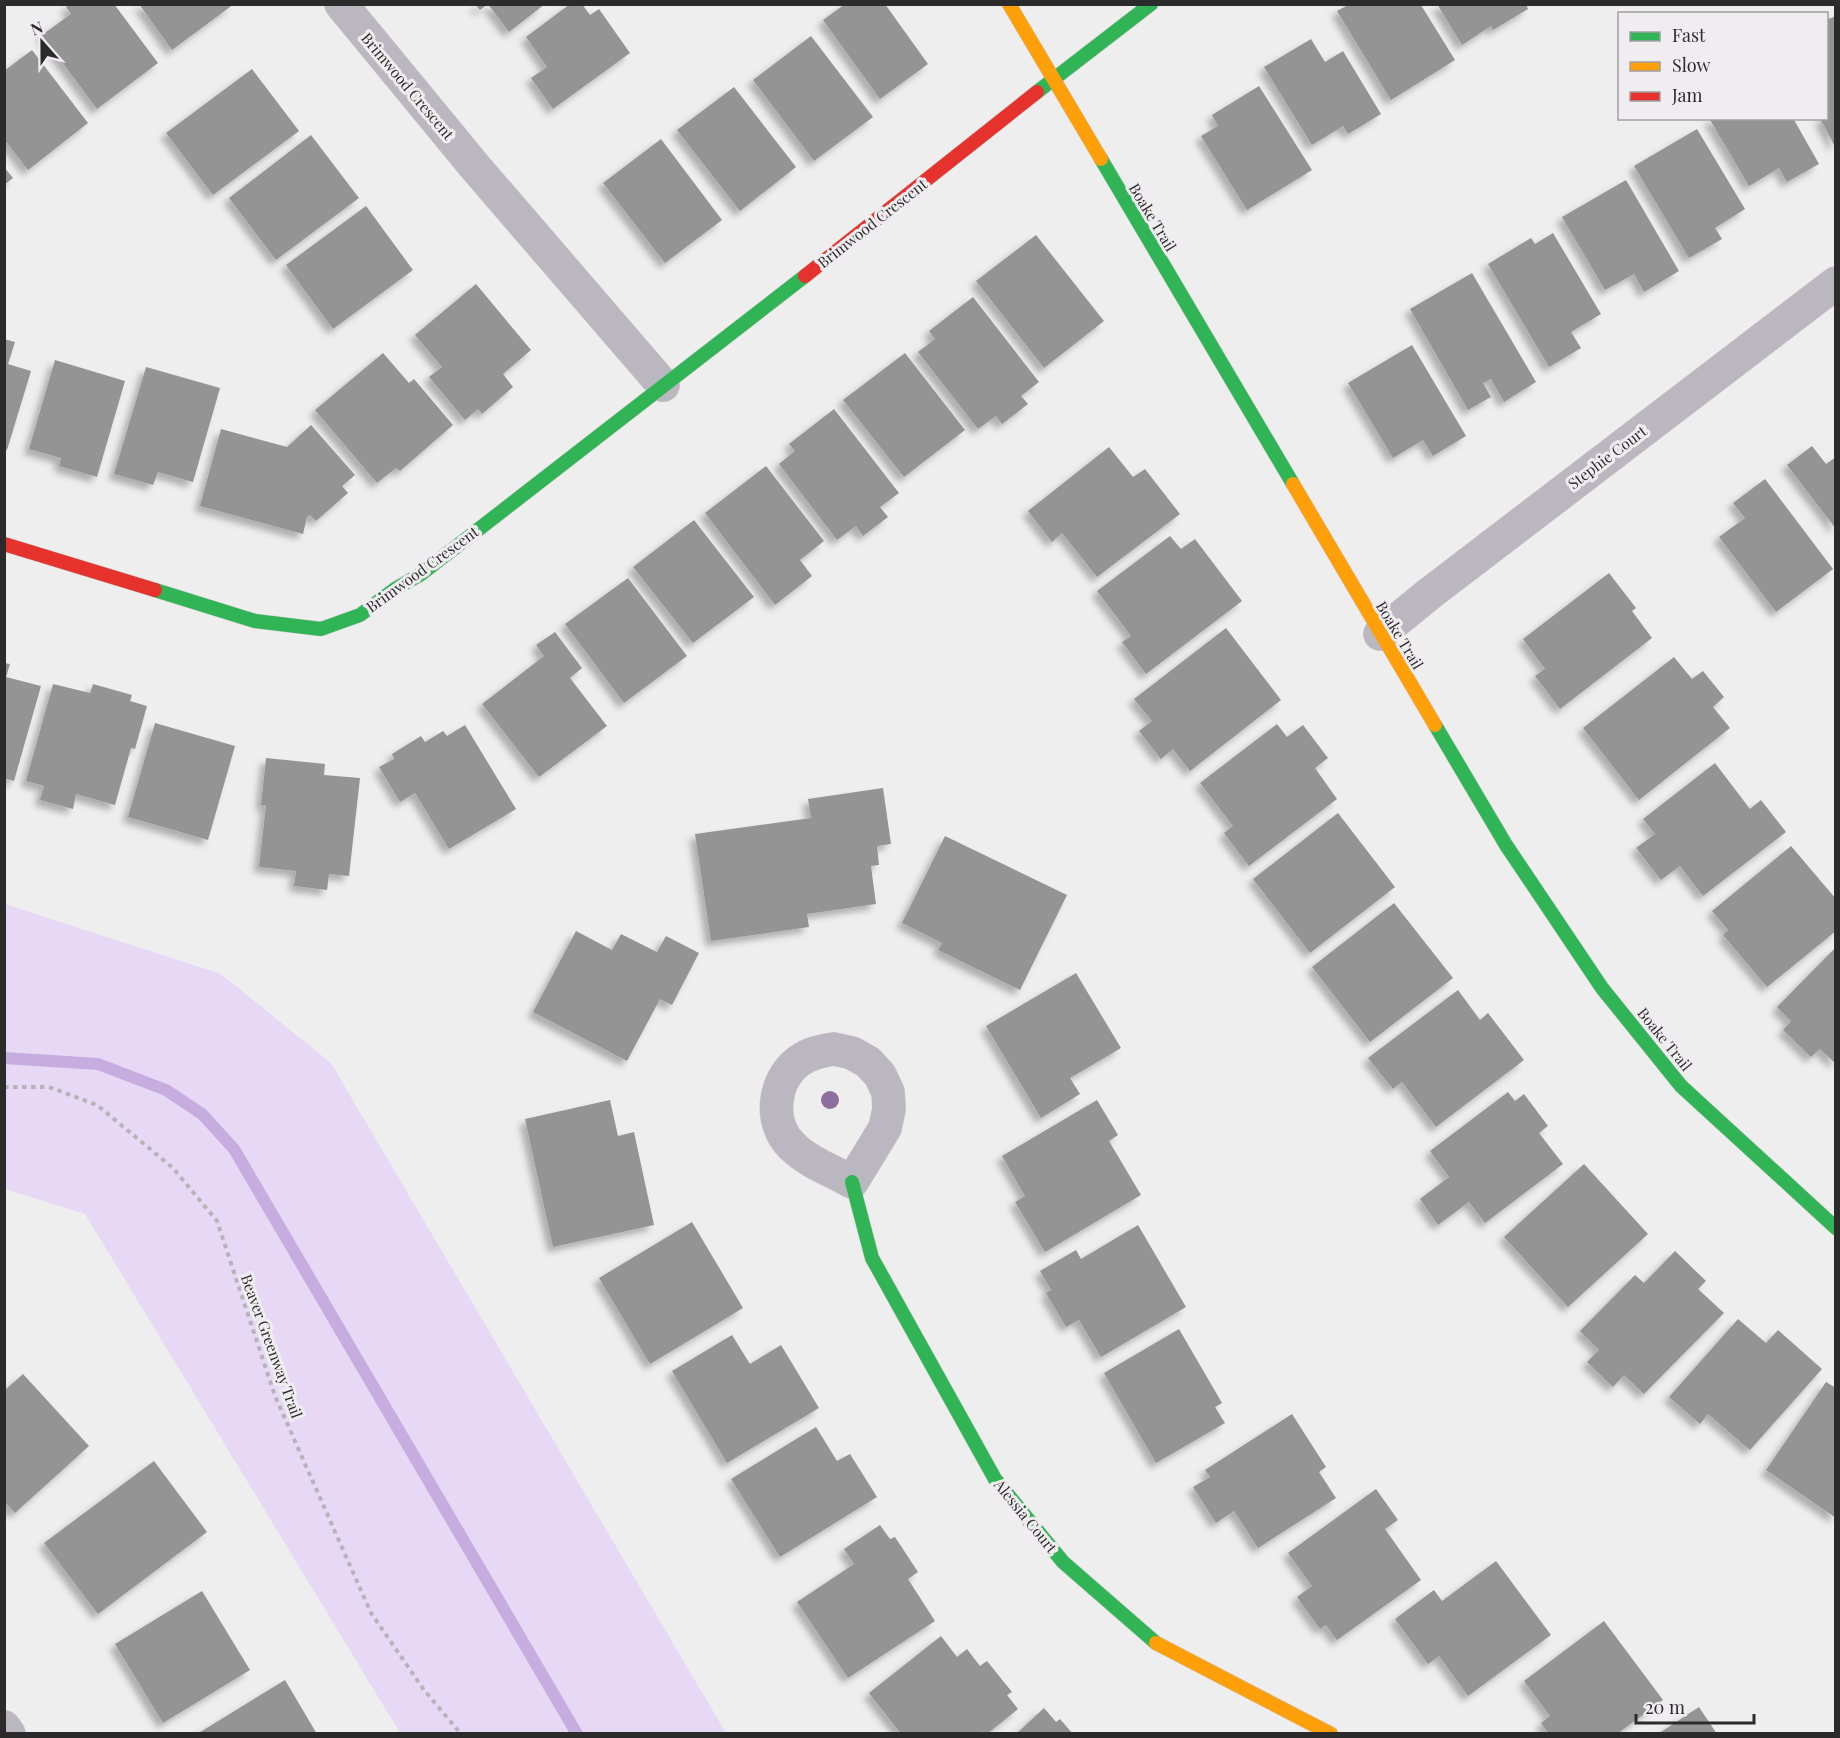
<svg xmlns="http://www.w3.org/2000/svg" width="1840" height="1738" font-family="'Playfair Display',serif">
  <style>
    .green { fill: #e7d9f6 }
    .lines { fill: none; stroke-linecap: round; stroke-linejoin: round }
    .stream { stroke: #c6acdf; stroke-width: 12 }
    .building { fill: #949494; filter: url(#shadow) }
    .street-casing { stroke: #cccbcc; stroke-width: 34 }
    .fast-casing { stroke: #cccbcc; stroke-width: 15 }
    .slow-casing { stroke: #cccbcc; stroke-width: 15 }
    .jam-casing { stroke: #cccbcc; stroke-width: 15 }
    .path { stroke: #b6b3b9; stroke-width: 4; stroke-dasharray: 4.5 4.5; stroke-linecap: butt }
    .street { stroke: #bbb7c0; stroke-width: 33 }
    .fast { stroke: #30b455; stroke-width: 14 }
    .slow { stroke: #ff9f0a; stroke-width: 14 }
    .jam { stroke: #e5322d; stroke-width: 14 }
    .tree { fill: #8d6e9f }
    .labels { text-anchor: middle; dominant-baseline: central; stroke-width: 6; stroke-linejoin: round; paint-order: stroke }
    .street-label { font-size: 15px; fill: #2c2b2c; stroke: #efedf0 }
  </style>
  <defs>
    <filter id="shadow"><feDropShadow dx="-5.5" dy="5.5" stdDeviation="3" flood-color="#0004"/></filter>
  </defs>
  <rect width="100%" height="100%" fill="#efeeef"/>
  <path class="green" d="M5,904L221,974L331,1063L726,1733H400L85,1214L5,1189Z"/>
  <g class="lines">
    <path class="stream" d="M4,1058L98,1064L166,1090L202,1114L234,1149L577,1734"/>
  </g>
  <g class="building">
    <path d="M69,4H114L158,63L97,109L42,35L71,14L66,7Z"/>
    <path d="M139,4H234L172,50Z"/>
    <path d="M475,4H488L480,10Z"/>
    <path d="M488,4H545L509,32Z"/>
    <path d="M570,4H582L590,15L599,9L630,53L553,109L531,78L547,67L526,37Z"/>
    <path d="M845,4H885L928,64L880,99L823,20Z"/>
    <path d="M1437,4H1526L1528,9L1493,30L1491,26L1462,45Z"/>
    <path d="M1348,5H1421L1455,60L1391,100L1337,11Z"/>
    <path d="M1836,16V144L1834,145L1820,118H1826V20Z"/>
    <path d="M811,36L873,117L814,161L753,80Z"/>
    <path d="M1311,39L1325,62L1343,51L1381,114L1348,134L1343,126L1312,145L1264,67Z"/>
    <path d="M32,50L88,123L28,170L4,139V71Z"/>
    <path d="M252,69L299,131L213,195L166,133Z"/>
    <path d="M1259,86L1312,170L1247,210L1201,136L1218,126L1212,115Z"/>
    <path d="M734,87L796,167L740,211L677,130Z"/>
    <path d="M1709,118H1793L1819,164L1787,182L1779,168L1749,186Z"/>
    <path d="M1697,129L1745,209L1715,228L1722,239L1689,258L1634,166Z"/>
    <path d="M311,135L359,198L276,260L229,198Z"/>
    <path d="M661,139L722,220L665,263L603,183Z"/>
    <path d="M4,167L13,178L4,185Z"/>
    <path d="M1626,180L1679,271L1644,292L1634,274L1605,290L1562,217Z"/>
    <path d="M366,206L413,270L333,329L286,265Z"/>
    <path d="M1553,233L1601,314L1571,332L1581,348L1549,367L1488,264L1531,238L1535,244Z"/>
    <path d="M1036,235L1104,321L1044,368L976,281Z"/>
    <path d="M1472,273L1536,382L1504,402L1491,379L1483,383L1491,397L1468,410L1410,309Z"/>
    <path d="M476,284L531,350L503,374L513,387L482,414L478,409L465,420L429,377L442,367L415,335Z"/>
    <path d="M973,297L1039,382L1021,396L1028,404L1002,424L996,416L978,429L918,352L935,339L929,331Z"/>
    <path d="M4,339L15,342L8,364L31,371L7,450L4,449Z"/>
    <path d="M1412,345L1466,436L1433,456L1423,440L1393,458L1348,383Z"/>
    <path d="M383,353L409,383L414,379L453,425L400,471L396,468L377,483L315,410Z"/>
    <path d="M905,353L965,430L904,477L843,400Z"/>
    <path d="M55,360L125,381L97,477L59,466L61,458L29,449Z"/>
    <path d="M146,367L220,388L193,482L158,472L153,485L114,474Z"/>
    <path d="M834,409L899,493L880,507L888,517L863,536L856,526L837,540L779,464L795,451L789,444Z"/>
    <path d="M311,425L355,475L342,486L348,493L316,521L310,515L307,517L303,534L200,506L221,429L287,447Z"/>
    <path d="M1812,446L1826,464L1836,457V529L1787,465Z"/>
    <path d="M1109,447L1133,477L1145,469L1180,514L1097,577L1062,533L1052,542L1028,511Z"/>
    <path d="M766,466L824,541L800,560L812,576L775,605L705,513Z"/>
    <path d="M1765,479L1833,569L1776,612L1719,537L1745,518L1733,503Z"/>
    <path d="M694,520L754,597L693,643L633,567Z"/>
    <path d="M1170,536L1181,549L1195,539L1242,601L1146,674L1122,642L1131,636L1097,591Z"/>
    <path d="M1609,573L1636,608L1632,611L1652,638L1560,709L1535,676L1545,669L1523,639Z"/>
    <path d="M628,578L687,656L624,703L565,624Z"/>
    <path d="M1226,628L1281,700L1190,771L1173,749L1161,759L1139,731L1152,721L1134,699Z"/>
    <path d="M555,632L582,668L570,678L607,726L539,777L482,704L544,656L536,645Z"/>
    <path d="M1674,657L1692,679L1703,671L1724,697L1713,707L1730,728L1639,800L1583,728Z"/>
    <path d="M4,663L10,664L6,677L41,686L14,781L4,778Z"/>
    <path d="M53,684L90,693L93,684L132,695L130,701L147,706L135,749L131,748L115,805L76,794L73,809L40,800L44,786L26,781Z"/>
    <path d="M155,723L235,746L208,840L128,817Z"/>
    <path d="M1277,724L1287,737L1303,725L1328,758L1315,768L1337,799L1249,866L1224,833L1233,826L1200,783Z"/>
    <path d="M465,725L516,809L449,849L415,793L400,802L379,767L394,759L392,754L421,736L425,742L443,731L447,736Z"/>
    <path d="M266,758L325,764L324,775L360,778L349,876L329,874L327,890L294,886L296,871L259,867L266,805H261Z"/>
    <path d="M1715,763L1750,809L1761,800L1786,832L1703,896L1680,866L1661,880L1636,848L1655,834L1643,819Z"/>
    <path d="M883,788L891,844L877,846L879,865L871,866L876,904L807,914L809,927L711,941L695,834L811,818L808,799Z"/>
    <path d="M1338,813L1395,887L1310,953L1253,879Z"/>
    <path d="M945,836L1067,895L1020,990L938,950L942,943L902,923Z"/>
    <path d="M1791,846L1836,899V931L1767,987L1723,935L1728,930L1712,911Z"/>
    <path d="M1394,903L1453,978L1370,1042L1312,967Z"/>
    <path d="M576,931L612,950L621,934L657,952L666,936L699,953L672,1005L660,999L627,1061L533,1012Z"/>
    <path d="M1836,947V1064L1820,1049L1811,1057L1783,1030L1791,1021L1777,1007Z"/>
    <path d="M1076,973L1121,1048L1070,1078L1080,1094L1041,1118L986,1026Z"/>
    <path d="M1458,990L1480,1020L1488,1013L1524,1060L1436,1127L1402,1082L1393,1089L1368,1058Z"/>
    <path d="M1508,1092L1515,1101L1524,1094L1548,1126L1539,1133L1563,1164L1485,1223L1469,1202L1438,1225L1420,1199L1449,1177L1430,1151Z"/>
    <path d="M610,1100L618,1136L634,1132L654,1225L553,1247L525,1119Z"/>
    <path d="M1097,1100L1118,1135L1109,1141L1141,1195L1045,1252L1015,1202L1025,1196L1002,1156Z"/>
    <path d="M1584,1164L1648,1234L1568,1307L1504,1237Z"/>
    <path d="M692,1222L743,1308L650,1364L599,1278Z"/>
    <path d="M1138,1225L1186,1307L1101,1357L1079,1320L1066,1327L1046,1293L1051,1290L1040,1271L1076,1250L1081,1259Z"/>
    <path d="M1675,1251L1706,1281L1698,1289L1724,1313L1644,1394L1624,1375L1613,1387L1587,1362L1599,1350L1580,1331L1635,1275L1644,1283Z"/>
    <path d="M1738,1319L1766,1343L1778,1330L1822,1369L1750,1450L1708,1414L1700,1424L1669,1397Z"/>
    <path d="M1179,1329L1222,1403L1215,1407L1225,1423L1156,1463L1104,1373Z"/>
    <path d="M732,1335L750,1364L781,1345L819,1408L727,1463L672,1371Z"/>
    <path d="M23,1374L89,1446L15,1513L4,1501V1391Z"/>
    <path d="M1826,1382L1836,1388V1518L1766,1470Z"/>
    <path d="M1292,1414L1326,1467L1319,1472L1336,1498L1258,1548L1234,1511L1216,1523L1193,1487L1210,1477L1205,1470Z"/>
    <path d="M816,1427L837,1461L850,1454L877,1497L780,1557L731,1479Z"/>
    <path d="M154,1461L207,1532L98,1614L44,1543Z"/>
    <path d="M1376,1489L1398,1520L1385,1529L1421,1580L1337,1640L1326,1625L1320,1629L1297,1597L1312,1586L1288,1553Z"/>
    <path d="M880,1525L890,1539L895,1537L918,1572L908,1579L935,1621L848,1678L797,1602L854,1564L844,1549Z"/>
    <path d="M1496,1561L1551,1635L1468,1696L1439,1656L1428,1664L1395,1619L1434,1590L1442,1601Z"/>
    <path d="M202,1591L250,1670L163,1723L115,1644Z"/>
    <path d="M1604,1621L1663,1700L1617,1734H1549L1541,1723L1550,1716L1524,1681Z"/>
    <path d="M941,1636L957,1657L967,1649L980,1666L987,1661L1012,1692L1007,1695L1018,1709L987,1734H984L982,1731L979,1734H901L869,1693Z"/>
    <path d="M285,1680L317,1734H197Z"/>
    <path d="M1699,1707L1717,1734H1658Z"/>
    <path d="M1044,1708L1056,1722L1060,1719L1073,1734H1016Z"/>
  </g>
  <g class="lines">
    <defs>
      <g id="street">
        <path d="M341,4L476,168L663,385"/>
        <path d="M1380,634L1429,594L1836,283"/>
        <path d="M834,1049L852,1053L868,1062L880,1075L888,1092L889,1109L885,1128L852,1182C833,1171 808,1162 792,1146C768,1123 773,1080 799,1061C810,1053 821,1051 834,1049Z"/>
        <path d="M4,1727L9,1734"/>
      </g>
      <g id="fast">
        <path d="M1037,92L1151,4"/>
        <path d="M1101,159L1293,484"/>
        <path d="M155,590L255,621L321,629L360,615L395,589L421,574L805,276"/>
        <path d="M1435,725L1506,845L1602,988L1681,1086L1836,1228"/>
        <path d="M852,1182L872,1258L995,1479L1063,1562L1156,1643"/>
      </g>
      <g id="slow">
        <path d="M1009,4L1101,159"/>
        <path d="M1293,484L1435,725"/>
        <path d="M1156,1643L1331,1734"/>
      </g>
      <g id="jam">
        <path d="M805,276L1037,92"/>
        <path d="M4,544L155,590"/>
      </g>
    </defs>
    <use href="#street" class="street-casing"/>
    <use href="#fast" class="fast-casing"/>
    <use href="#slow" class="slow-casing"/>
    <use href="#jam" class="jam-casing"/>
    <path class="path" d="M4,1087H49L97,1105L173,1168L217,1221L275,1396L371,1613L424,1690L461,1734"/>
    <use href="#street" class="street"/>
    <use href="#fast" class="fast"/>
    <use href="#slow" class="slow"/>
    <use href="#jam" class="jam"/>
  </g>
  <circle class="tree" cx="830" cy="1100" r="9"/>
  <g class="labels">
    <g class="street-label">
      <text transform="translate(408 86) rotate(50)">Brimwood Crescent</text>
      <text transform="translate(1153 217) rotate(59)">Boake Trail</text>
      <text transform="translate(872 223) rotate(-38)">Brimwood Crescent</text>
      <text transform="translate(1607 457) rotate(-37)">Stephie Court</text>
      <text transform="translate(422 569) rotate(-36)">Brimwood Crescent</text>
      <text transform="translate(1400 635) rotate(59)">Boake Trail</text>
      <text transform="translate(1665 1039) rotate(51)">Boake Trail</text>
      <text transform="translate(272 1346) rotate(70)">Beaver Greenway Trail</text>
      <text transform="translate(1026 1516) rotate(51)">Alessia Court</text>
    </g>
  </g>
  <rect width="1840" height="1738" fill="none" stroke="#2c2b2c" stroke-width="12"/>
  <rect x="1618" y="12" width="210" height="108" fill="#efedf0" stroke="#a19fa2" stroke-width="1.5"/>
  <rect x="1630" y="32" width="30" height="9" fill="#30b455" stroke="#a19fa2" stroke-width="1.5"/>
  <text x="1672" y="42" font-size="18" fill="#2c2b2c">Fast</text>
  <rect x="1630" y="62" width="30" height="9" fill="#ff9f0a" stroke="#a19fa2" stroke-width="1.5"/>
  <text x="1672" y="72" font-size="18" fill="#2c2b2c">Slow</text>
  <rect x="1630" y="92" width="30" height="9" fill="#e5322d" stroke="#a19fa2" stroke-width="1.5"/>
  <text x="1672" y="102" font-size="18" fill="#2c2b2c">Jam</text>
  <g transform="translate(42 42) rotate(339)" stroke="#efedf0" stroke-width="4.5" paint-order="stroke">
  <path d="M0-4.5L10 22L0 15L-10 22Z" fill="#2c2b2c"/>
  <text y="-9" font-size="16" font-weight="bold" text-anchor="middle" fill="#2c2b2c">N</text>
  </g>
  <path d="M1636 1714v9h118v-9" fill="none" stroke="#2c2b2c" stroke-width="3"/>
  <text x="1645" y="1714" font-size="18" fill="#2c2b2c" stroke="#efedf0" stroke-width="4.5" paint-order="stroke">20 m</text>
</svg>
